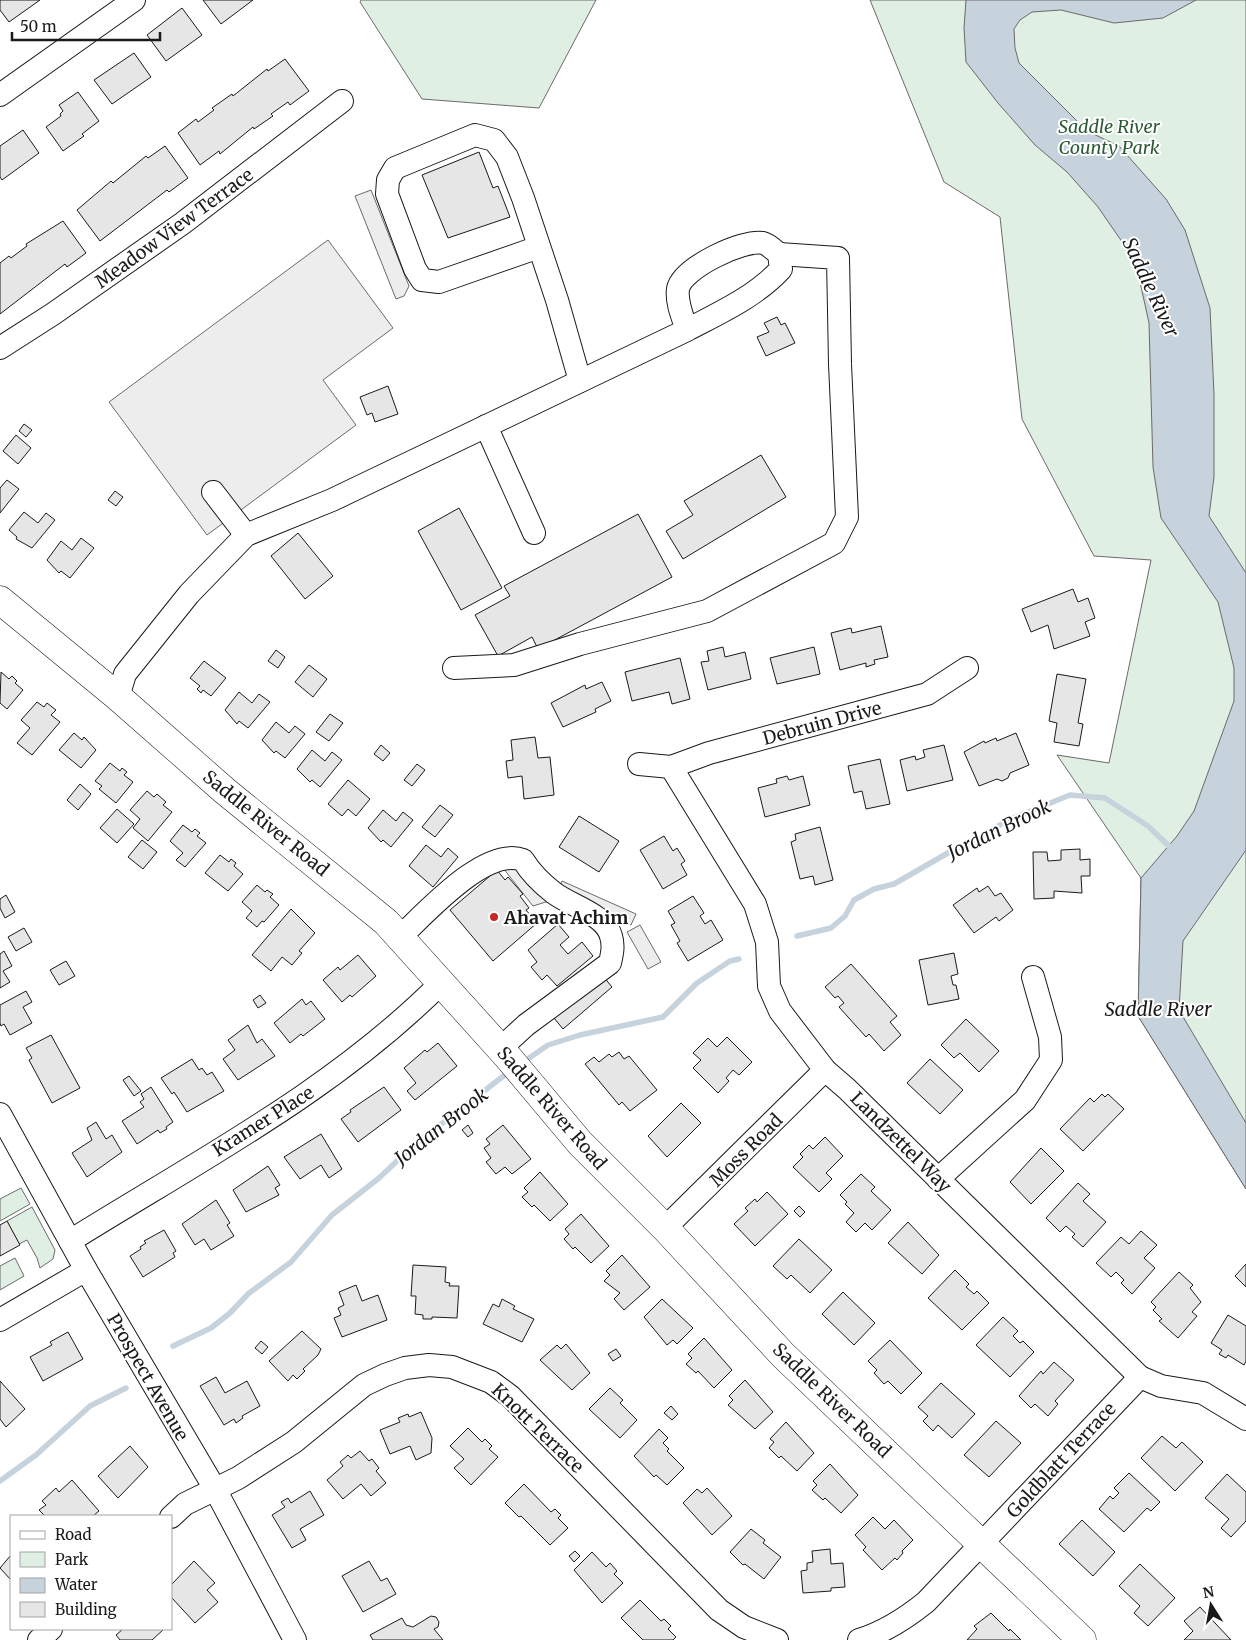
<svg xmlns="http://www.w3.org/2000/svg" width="1246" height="1640" font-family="Merriweather,serif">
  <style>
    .green { fill: #e0efe3; stroke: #6a6a6a }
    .parking { fill: #ededed; stroke: #6a6a6a }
    .water { fill: #c6d2dc; stroke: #6a6a6a }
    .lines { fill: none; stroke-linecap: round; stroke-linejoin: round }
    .stream { stroke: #c6d2dc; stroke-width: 5.5 }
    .building { fill: #e6e6e6; stroke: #1a1a1a }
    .minor-casing { stroke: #1a1a1a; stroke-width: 24 }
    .major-casing { stroke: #1a1a1a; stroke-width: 29 }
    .minor { stroke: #fff; stroke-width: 22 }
    .major { stroke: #fff; stroke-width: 28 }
    .poi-dot { fill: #c62828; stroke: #fff; stroke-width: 2 }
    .labels { text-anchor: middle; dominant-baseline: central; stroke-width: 4; stroke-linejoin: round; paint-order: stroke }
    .park-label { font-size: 18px; font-style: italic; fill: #2b5a34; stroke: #fff }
    .street-label { font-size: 18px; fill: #1a1a1a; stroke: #fff }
    .poi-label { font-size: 18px; font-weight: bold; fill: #1a1a1a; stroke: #fff; text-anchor: start }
    .water-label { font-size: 19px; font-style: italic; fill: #1a1a1a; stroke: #fff }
  </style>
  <rect width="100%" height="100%" fill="#fff"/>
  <g class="green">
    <path d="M361,0H596L539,108L422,99L360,2Z"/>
    <path d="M870,0H1246V1189L1138,1016L1141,878L1057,755L1109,763L1151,560L1094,556L1022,419L1000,217L944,182Z"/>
    <path d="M21,1188L30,1204L0,1221V1199Z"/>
    <path d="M32,1207L55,1250L53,1259L40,1268L37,1258L27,1240L19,1244L7,1221Z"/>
    <path d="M15,1258L24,1276L0,1290V1266Z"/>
  </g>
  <g class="parking">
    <path d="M371,190L409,286L404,296L396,299L355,196Z"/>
    <path d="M328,240L393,328L323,380L356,425L207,535L109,402Z"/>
    <path d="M517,864L549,901L533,906L503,868Z"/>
    <path d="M562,881L636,914L631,925L557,892Z"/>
    <path d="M640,925L661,962L648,969L627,932Z"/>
  </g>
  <path class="water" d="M966,0H1196L1163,18L1114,23L1061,10L1032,12L1020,20L1014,29L1015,48L1019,63L1087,131L1119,146L1166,199L1185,230L1210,308L1214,394V477L1209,516L1246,573V850L1183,941L1179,1010L1246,1123V1189L1138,1016L1141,878L1177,836L1194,811L1234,701V668L1218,602L1161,518L1153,467L1149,323L1138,273L1127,249L1098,207L1067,172L1035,145L998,103L966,62L964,28Z"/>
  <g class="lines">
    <g class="stream">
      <path d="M797,936L831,928L845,916L854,900L874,889L894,884L953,850L983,836L1006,821L1070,795L1105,798L1148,826L1174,851"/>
      <path d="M522,1063L548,1045L580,1035L663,1017L697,983L730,961L739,959"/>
      <path d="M173,1346L211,1328L230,1313L248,1294L291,1262L332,1215L379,1178L414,1145L510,1071"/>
      <path d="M0,1481L36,1455L90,1406L126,1388"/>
    </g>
  </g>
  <g class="building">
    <path d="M0,0H40L9,22L0,10Z"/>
    <path d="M203,0H253L221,24Z"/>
    <path d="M182,8L202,35L166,61L147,35Z"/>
    <path d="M134,53L151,77L112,104L94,80Z"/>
    <path d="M285,59L309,91L290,105L288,102L271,114L273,116L254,129L253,127L220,154L219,151L200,165L178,133L196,119L198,122L214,110L212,108L232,94L233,96L267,69L268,71Z"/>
    <path d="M78,92L99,121L82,134L84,136L63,151L46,127L61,116L60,114L63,111L59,105Z"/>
    <path d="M23,130L39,153L2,180L0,177V146Z"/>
    <path d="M165,146L188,178L169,192L167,190L100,241L77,210L111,181L113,183L146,156L148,158Z"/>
    <path d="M479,152L493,188L498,186L510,217L448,238L422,175Z"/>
    <path d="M63,221L86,253L67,267L65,264L0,314V263L9,256L11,258L27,246L26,244Z"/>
    <path d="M777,317L781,325L785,323L795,343L766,356L757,337L769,332L764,323Z"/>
    <path d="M388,386L398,414L375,422L372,413L367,415L360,397Z"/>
    <path d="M24,424L32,430L26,437L19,431Z"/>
    <path d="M16,435L31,448L18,464L3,451Z"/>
    <path d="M761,455L786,497L683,559L666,531L693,515L684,501Z"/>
    <path d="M7,480L19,489L0,513V488Z"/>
    <path d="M115,491L123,497L116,506L108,500Z"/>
    <path d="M459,508L502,588L461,610L418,531Z"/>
    <path d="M24,512L38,523L46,513L55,520L32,548L16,539L17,537L9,530Z"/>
    <path d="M638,514L672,577L538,649L532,637L498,656L475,615L510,596L504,586Z"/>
    <path d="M298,533L333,576L305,599L271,556Z"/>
    <path d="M81,538L94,548L70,578L61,571L59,573L47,560L61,541L72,550Z"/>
    <path d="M1073,589L1078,602L1088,598L1095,618L1085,622L1090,636L1054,649L1048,625L1031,632L1022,609Z"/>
    <path d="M881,626L888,657L874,660L875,664L866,667V663L840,670L831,633L851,628L852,633Z"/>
    <path d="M723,647L725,657L745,652L751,679L708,690L701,662L709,661L707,651Z"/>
    <path d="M814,647L820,674L777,684L770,658Z"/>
    <path d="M276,650L285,657L278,668L268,661Z"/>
    <path d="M680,658L690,699L672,704L669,692L632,701L625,672Z"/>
    <path d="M204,661L226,678L211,696L203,690L201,693L197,689L200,686L190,678Z"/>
    <path d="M309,665L327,679L313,697L295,682Z"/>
    <path d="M1,672L9,679L12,676L17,681L15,683L23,690L7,709L0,703Z"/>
    <path d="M1057,674L1086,679L1078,723L1083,724L1079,746L1054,742L1057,723L1049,721Z"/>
    <path d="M602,682L611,701L595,709L596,712L563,727L551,703L585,685L586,689Z"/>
    <path d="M239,692L252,703L259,694L270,702L248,728L239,721L237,724L225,710Z"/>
    <path d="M37,702L44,707L47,703L56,710L51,715L60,722L32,755L17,743L30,728L21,720Z"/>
    <path d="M330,714L343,723L329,741L316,732Z"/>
    <path d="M276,722L289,733L295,726L305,734L285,758L276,751L274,753L262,740Z"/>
    <path d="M74,733L82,740L84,737L96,750L81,768L59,750Z"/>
    <path d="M1016,733L1029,765L1010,773L1008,778L1002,781L997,779L979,786L964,752L984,741L985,743L996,738L997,741Z"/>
    <path d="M535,737L538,758L550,757L554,795L524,799L522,776L508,778L506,761L513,760L511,740Z"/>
    <path d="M381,745L390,753L383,761L374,754Z"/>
    <path d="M944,745L953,780L907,791L900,760L915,756L916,760L925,757L923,750Z"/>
    <path d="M312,750L325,761L332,752L342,760L320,787L312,780L310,782L297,769Z"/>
    <path d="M880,759L890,804L866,809L862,791L854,793L848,766Z"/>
    <path d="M110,763L120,771L122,768L127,772L124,775L133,782L116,803L99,789L102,786L95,781Z"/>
    <path d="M417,764L425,770L412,786L404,780Z"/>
    <path d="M787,776L789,780L803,776L810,805L765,817L758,788L777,783L776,779Z"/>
    <path d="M348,780L370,799L356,816L348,809L342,816L328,804Z"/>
    <path d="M80,784L91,794L78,810L67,800Z"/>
    <path d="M147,791L154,797L157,794L166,802L163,805L172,812L148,841L133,828L140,819L130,810Z"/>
    <path d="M440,805L453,815L435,837L422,827Z"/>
    <path d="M117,809L134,824L117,843L100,828Z"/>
    <path d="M383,810L396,821L403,812L413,820L391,847L383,840L381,842L368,828Z"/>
    <path d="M579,816L619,841L599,872L559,847Z"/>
    <path d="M183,825L192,832L195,829L200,833L197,836L206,843L185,867L176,860L183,853L170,841Z"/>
    <path d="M820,827L833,880L815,885L813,876L800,879L791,842L796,840L795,834Z"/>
    <path d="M664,836L673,851L677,848L685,861L681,864L687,875L663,889L640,850Z"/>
    <path d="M142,840L157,852L143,869L128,857Z"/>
    <path d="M426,845L441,857L448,848L458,857L433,887L409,866Z"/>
    <path d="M1080,849V860L1090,859V876H1081L1082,893L1054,891V898L1034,899L1033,852H1047L1048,861L1061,860V850Z"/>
    <path d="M220,855L229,862L231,859L236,863L234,866L243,874L228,891L205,873Z"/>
    <path d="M497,870L505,880L508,877L523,894L520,896L529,908L526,910L537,923L493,961L450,910Z"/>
    <path d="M257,885L265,892L267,890L273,894L270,897L279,905L264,922L262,921L257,927L246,918L252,911L242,902Z"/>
    <path d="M988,886L995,896L1001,893L1013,910L999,921L996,917L974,933L953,905L977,888L979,892Z"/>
    <path d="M6,895L15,912L5,918L0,908V899Z"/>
    <path d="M693,896L704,913L700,916L705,924L711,920L723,940L688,961L677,943L680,941L671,925L675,923L668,911Z"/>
    <path d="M291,909L315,933L299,951L302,953L292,965L282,957L271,971L252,955Z"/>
    <path d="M558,924L569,937L560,945L568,954L582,942L593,956L557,986L547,975L542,980L531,967L537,962L528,950Z"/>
    <path d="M24,928L32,942L16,951L8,937Z"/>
    <path d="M4,951L12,966L3,971L10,982L0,988V954Z"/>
    <path d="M954,953L958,974L951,976L953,985H956L959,999L928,1005L919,960Z"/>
    <path d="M358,955L376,976L352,997L350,995L342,1002L323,980L338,967L340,970Z"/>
    <path d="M66,961L75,976L59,985L50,970Z"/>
    <path d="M851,964L897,1016L890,1022L901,1035L884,1051L869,1034L866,1037L839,1007L844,1003L838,996L835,998L825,987Z"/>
    <path d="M603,976L612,987L563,1029L554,1018Z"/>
    <path d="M26,991L32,1002L23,1007L32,1023L10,1035L4,1024L1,1026L0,1023V1005Z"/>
    <path d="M260,995L266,1003L258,1008L253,1000Z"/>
    <path d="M302,999L306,1005L311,1001L325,1019L303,1036L301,1034L290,1043L274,1023Z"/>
    <path d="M966,1019L999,1051L979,1072L960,1053L954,1058L941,1045Z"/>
    <path d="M248,1025L257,1043L262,1039L275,1056L238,1080L223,1059L235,1050L228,1040Z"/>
    <path d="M51,1035L80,1088L52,1103L29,1060L32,1058L26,1048Z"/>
    <path d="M727,1037L752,1062L739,1075L733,1070L726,1078L729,1081L718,1093L693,1068L701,1060L693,1053L708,1038L717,1047Z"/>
    <path d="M438,1043L457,1066L415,1100L407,1091L416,1083L404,1068L425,1050L427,1052Z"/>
    <path d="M619,1052L624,1059L629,1056L657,1090L630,1111L622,1102L619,1105L585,1064L594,1057L599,1062L609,1054L612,1057Z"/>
    <path d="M192,1059L199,1070L202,1068L207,1075L212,1072L224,1091L187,1112L174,1092L172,1094L161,1078Z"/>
    <path d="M930,1059L963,1090L940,1114L907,1083Z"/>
    <path d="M129,1076L141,1091L134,1096L123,1080Z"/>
    <path d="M151,1087L173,1122L166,1127L167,1129L160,1133L158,1130L137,1144L122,1121L144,1107L140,1102L144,1099L141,1094Z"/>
    <path d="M384,1087L401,1110L358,1142L341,1119L351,1112L350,1110Z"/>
    <path d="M1102,1094L1105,1097L1108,1094L1124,1109L1083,1151L1060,1129L1090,1098L1094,1102Z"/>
    <path d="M681,1103L701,1123L667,1157L648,1136Z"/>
    <path d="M96,1122L106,1139L112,1135L122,1152L87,1177L72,1153L92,1140L87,1128Z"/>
    <path d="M468,1125L473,1133L468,1137L462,1130Z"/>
    <path d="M503,1125L531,1159L512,1174L505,1167L496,1174L486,1162L491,1158L484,1148L490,1144L486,1139Z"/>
    <path d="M321,1134L342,1169L329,1178L321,1165L300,1179L284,1157Z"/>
    <path d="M825,1137L843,1156L826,1173L832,1179L819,1192L793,1167L803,1157L800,1154L809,1145L813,1149Z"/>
    <path d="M1041,1148L1064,1171L1031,1204L1010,1182Z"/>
    <path d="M268,1166L280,1185L275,1188L279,1195L246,1212L233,1190Z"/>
    <path d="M540,1172L568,1204L550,1221L534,1205L532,1207L522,1197L528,1192L524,1188Z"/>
    <path d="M861,1174L875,1187L871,1191L891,1210L872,1230L865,1223L856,1232L846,1222L854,1213L845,1204L847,1202L840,1195Z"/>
    <path d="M1078,1183L1090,1194L1083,1201L1106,1222L1083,1247L1072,1237L1075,1234L1066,1226L1060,1232L1046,1218Z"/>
    <path d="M767,1192L788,1214L755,1246L734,1224L748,1211L745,1208L755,1199L757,1202Z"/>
    <path d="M216,1200L230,1223L227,1225L234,1236L211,1250L204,1239L195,1245L182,1224Z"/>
    <path d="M799,1206L805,1212L800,1217L794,1211Z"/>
    <path d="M581,1214L609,1246L591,1263L575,1247L573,1249L564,1239L569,1234L565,1229Z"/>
    <path d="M7,1221L20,1245L0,1256V1225Z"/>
    <path d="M908,1222L939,1255L922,1274L888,1243Z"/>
    <path d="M164,1230L176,1251L173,1253L175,1257L143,1277L130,1256L141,1249L140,1247L146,1243L144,1241Z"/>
    <path d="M1141,1231L1157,1245L1144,1258L1155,1268L1132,1294L1121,1283L1124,1280L1116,1272L1111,1277L1096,1263L1121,1237L1129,1244Z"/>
    <path d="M799,1239L832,1270L810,1293L791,1275L787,1279L773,1266Z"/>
    <path d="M622,1255L650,1287L624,1310L614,1299L620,1293L604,1281L610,1275L606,1271Z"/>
    <path d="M1246,1264V1287L1235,1276Z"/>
    <path d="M413,1265L446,1267L445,1282L450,1283L449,1286H459L457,1318L432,1317V1319H423V1315L415,1314L416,1296H411Z"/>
    <path d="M955,1270L969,1284L966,1287L974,1294L977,1291L989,1303L962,1330L928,1298Z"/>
    <path d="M1179,1272L1193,1285L1190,1288L1201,1302L1192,1312L1197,1316L1178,1338L1159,1321L1162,1319L1153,1310L1156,1307L1151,1302Z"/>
    <path d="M356,1285L362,1301L378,1295L387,1320L342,1337L334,1318L341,1315L338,1308L344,1305L339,1292Z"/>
    <path d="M843,1292L875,1323L854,1345L822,1314Z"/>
    <path d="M502,1299L515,1306L513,1309L534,1319L522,1342L483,1324L493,1304L499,1307Z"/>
    <path d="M662,1299L693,1328L677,1344L673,1340L667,1345L644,1317Z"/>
    <path d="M1228,1315L1246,1326V1361L1244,1365L1228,1355L1226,1358L1219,1354L1222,1350L1211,1343Z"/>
    <path d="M1003,1317L1018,1331L1013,1336L1020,1343L1023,1341L1034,1352L1010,1377L976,1345Z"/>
    <path d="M302,1331L321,1349L318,1355L303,1369L305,1371L297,1379L293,1375L288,1381L269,1361Z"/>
    <path d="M68,1332L83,1359L43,1381L30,1357L52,1345L50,1342Z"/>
    <path d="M704,1338L732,1370L714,1388L698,1371L696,1373L686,1364L692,1358L688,1354Z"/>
    <path d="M890,1340L922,1373L901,1394L888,1381L884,1384L874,1373L877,1370L868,1361Z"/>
    <path d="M261,1341L268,1347L262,1354L255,1348Z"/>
    <path d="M566,1344L590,1373L572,1390L540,1360L557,1345L561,1349Z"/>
    <path d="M616,1349L621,1356L613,1361L608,1354Z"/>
    <path d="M1054,1362L1074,1380L1055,1401L1058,1404L1048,1416L1035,1404L1031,1408L1019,1396L1041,1371L1043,1374Z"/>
    <path d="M216,1377L225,1393L247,1381L260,1406L242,1416L243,1418L236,1423L234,1419L224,1425L200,1386Z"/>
    <path d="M745,1380L773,1412L755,1429L728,1405L733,1400L729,1396Z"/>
    <path d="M0,1381L25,1409L6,1427L0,1419Z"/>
    <path d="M941,1383L975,1414L952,1438L938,1425L933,1431L923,1421L928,1416L918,1407Z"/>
    <path d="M610,1388L623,1400L620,1403L637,1420L620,1438L589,1409Z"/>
    <path d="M671,1406L678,1414L672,1420L664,1413Z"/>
    <path d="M421,1412L432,1438L431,1453L416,1460L410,1446L390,1454L380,1430L400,1422L398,1418L408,1414L409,1417Z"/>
    <path d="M996,1421L1021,1443L989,1477L964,1455Z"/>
    <path d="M786,1422L814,1453L797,1471L781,1456L779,1458L769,1448L774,1442L770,1439Z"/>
    <path d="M468,1428L482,1442L485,1439L492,1446L489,1449L498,1457L471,1485L454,1468L464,1459L450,1446Z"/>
    <path d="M659,1429L668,1438L663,1443L669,1449L667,1451L684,1468L667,1485L656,1475L654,1477L634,1456Z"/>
    <path d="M1162,1436L1176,1448L1182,1442L1203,1462L1175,1491L1141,1458Z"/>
    <path d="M130,1446L148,1467L118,1498L98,1476Z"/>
    <path d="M360,1451L369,1461L372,1459L379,1468L376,1471L386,1483L371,1496L361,1484L343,1499L327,1480L343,1466L340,1462L348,1455L351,1458Z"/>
    <path d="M830,1464L858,1495L841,1513L825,1498L823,1500L812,1490L817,1485L813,1481Z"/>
    <path d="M1129,1473L1160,1502L1151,1511L1147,1508L1124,1532L1099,1509L1110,1496L1113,1499L1119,1493L1114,1488Z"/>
    <path d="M1227,1474L1246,1492V1521L1231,1537L1221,1528L1229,1519L1205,1498Z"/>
    <path d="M72,1480L99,1511L93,1516H45L39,1510L46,1505L42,1501L56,1488L59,1492Z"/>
    <path d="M524,1484L551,1512L555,1509L561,1515L558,1518L568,1528L550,1545L521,1516L519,1517L505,1503Z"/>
    <path d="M707,1488L732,1516L712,1535L683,1503L697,1489L702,1493Z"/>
    <path d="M310,1491L324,1515L300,1529L306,1540L292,1548L272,1515L285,1507L281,1502L288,1498L291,1503Z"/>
    <path d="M873,1517L885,1529L894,1520L913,1540L902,1551L903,1553L897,1560L895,1558L882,1570L863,1550L866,1547L855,1535Z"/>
    <path d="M1082,1520L1115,1552L1093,1576L1059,1544Z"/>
    <path d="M751,1529L765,1540L763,1543L781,1557L764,1579L745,1564L743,1565L730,1552Z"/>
    <path d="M830,1549L831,1564L843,1563L845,1587L831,1588V1591L803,1593L801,1571L807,1570V1563L813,1562L812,1551Z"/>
    <path d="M575,1551L580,1556L574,1562L569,1556Z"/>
    <path d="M592,1552L606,1567L610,1563L617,1571L614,1574L623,1583L602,1603L574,1570Z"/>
    <path d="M11,1555V1580L0,1568Z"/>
    <path d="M194,1561L215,1583L207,1590L218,1602L195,1623L171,1597V1585Z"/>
    <path d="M369,1561L381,1581L387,1578L396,1594L363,1612L342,1576Z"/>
    <path d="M1140,1564L1175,1598L1148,1626L1134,1613L1140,1606L1119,1586Z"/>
    <path d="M640,1600L661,1621L664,1619L671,1626L668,1629L676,1637L673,1640H643L621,1618Z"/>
    <path d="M1200,1607L1231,1640H1184L1193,1631L1184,1621Z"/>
    <path d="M991,1613L1009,1631L1010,1629L1021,1640H967L977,1629L974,1626Z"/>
    <path d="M431,1616L436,1617L439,1622L438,1627L434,1629L443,1640H373L370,1635L402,1618L406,1625L413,1627Z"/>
    <path d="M123,1629H164L152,1640H120L116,1635Z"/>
  </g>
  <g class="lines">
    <defs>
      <g id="minor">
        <path d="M0,95L134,0"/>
        <path d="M539,247L439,282L422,280L415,269L387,194L388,180L395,168L475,135L494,140L507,157L523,198L557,300L580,381"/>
        <path d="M0,348L53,314L183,223L342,101"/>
        <path d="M486,426L534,533"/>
        <path d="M213,492L246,535"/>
        <path d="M454,668L514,665L580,644L707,611L834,543L847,517L840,364L838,258L779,254"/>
        <path d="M118,697L125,674L189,594L246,535L332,500L687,330C721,312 755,297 781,269L779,254C775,251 768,244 763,243C743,239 682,268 678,289C676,302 683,318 687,330"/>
        <path d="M639,764L671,767L709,753L927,694L967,668"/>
        <path d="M671,767L755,904L767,942L769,986L780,1011L825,1070L847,1089L1140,1377L1161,1386L1203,1393L1246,1419"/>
        <path d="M400,937C426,913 485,846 523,860C531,873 541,883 554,893C571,906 605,914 611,936C614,946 612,954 610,963L526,1025L500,1049"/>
        <path d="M0,1114L86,1270L215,1489L295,1640"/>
        <path d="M938,1179L1025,1100L1051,1060L1050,1037L1033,977"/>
        <path d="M665,1228L825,1070"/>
        <path d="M70,1241C198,1161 335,1090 442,982"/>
        <path d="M0,1320L86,1270"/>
        <path d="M171,1517L185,1504L238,1478L294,1442L364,1385L385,1375L405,1368L429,1365L452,1367L491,1382L510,1396L719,1610L744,1627L777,1640"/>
        <path d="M39,1640L51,1629"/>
        <path d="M859,1640C885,1632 905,1619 926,1602L1140,1377"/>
      </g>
      <path id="major" d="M0,600L118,697L225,791L386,922L507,1056L580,1143L665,1228L783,1355L1082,1640"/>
    </defs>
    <use href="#minor" class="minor-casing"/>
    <use href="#major" class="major-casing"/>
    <use href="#minor" class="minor"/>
    <use href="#major" class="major"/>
  </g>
  <circle class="poi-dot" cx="494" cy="917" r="5"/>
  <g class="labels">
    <g class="park-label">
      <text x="1109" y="126">Saddle River<tspan x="1109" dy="21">County Park</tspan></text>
    </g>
    <g class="street-label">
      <text transform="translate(174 228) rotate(-36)">Meadow View Terrace</text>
      <text transform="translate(822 723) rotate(-15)">Debruin Drive</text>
      <text transform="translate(266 823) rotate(39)">Saddle River Road</text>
      <text transform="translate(552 1108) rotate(49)">Saddle River Road</text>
      <text transform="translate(263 1121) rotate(-32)">Kramer Place</text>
      <text transform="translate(901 1142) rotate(45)">Landzettel Way</text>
      <text transform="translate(746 1150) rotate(-45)">Moss Road</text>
      <text transform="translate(148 1377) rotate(60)">Prospect Avenue</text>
      <text transform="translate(832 1400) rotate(44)">Saddle River Road</text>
      <text transform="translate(538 1428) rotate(44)">Knott Terrace</text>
      <text transform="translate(1061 1460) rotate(-47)">Goldblatt Terrace</text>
    </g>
    <g class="poi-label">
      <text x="504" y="917">Ahavat Achim</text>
    </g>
    <g class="water-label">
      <text transform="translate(1151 287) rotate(65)">Saddle River</text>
      <text transform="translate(999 829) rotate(-26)">Jordan Brook</text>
      <text x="1158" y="1009">Saddle River</text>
      <text transform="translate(441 1126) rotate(-38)">Jordan Brook</text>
    </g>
  </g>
  <rect x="10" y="1515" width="162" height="115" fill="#ffffff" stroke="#a3a3a3"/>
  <rect x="20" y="1531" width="25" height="8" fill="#ffffff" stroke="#a3a3a3"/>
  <text x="55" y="1540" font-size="15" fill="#1a1a1a">Road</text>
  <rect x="20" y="1552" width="25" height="15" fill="#e0efe3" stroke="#a3a3a3"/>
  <text x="55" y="1565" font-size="15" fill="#1a1a1a">Park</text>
  <rect x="20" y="1578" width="25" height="15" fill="#c6d2dc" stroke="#a3a3a3"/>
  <text x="55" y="1590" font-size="15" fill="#1a1a1a">Water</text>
  <rect x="20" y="1602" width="25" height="15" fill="#e6e6e6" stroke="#a3a3a3"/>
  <text x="55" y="1615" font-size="15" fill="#1a1a1a">Building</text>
  <g transform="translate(1211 1605) rotate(349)" stroke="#ffffff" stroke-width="4" paint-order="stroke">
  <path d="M0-4L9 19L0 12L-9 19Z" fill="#1a1a1a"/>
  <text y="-8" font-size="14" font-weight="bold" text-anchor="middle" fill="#1a1a1a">N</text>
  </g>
  <path d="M12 32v8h148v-8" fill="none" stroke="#1a1a1a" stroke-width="2.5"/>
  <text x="20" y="32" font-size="15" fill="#1a1a1a" stroke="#ffffff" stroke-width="4" paint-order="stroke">50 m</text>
</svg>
